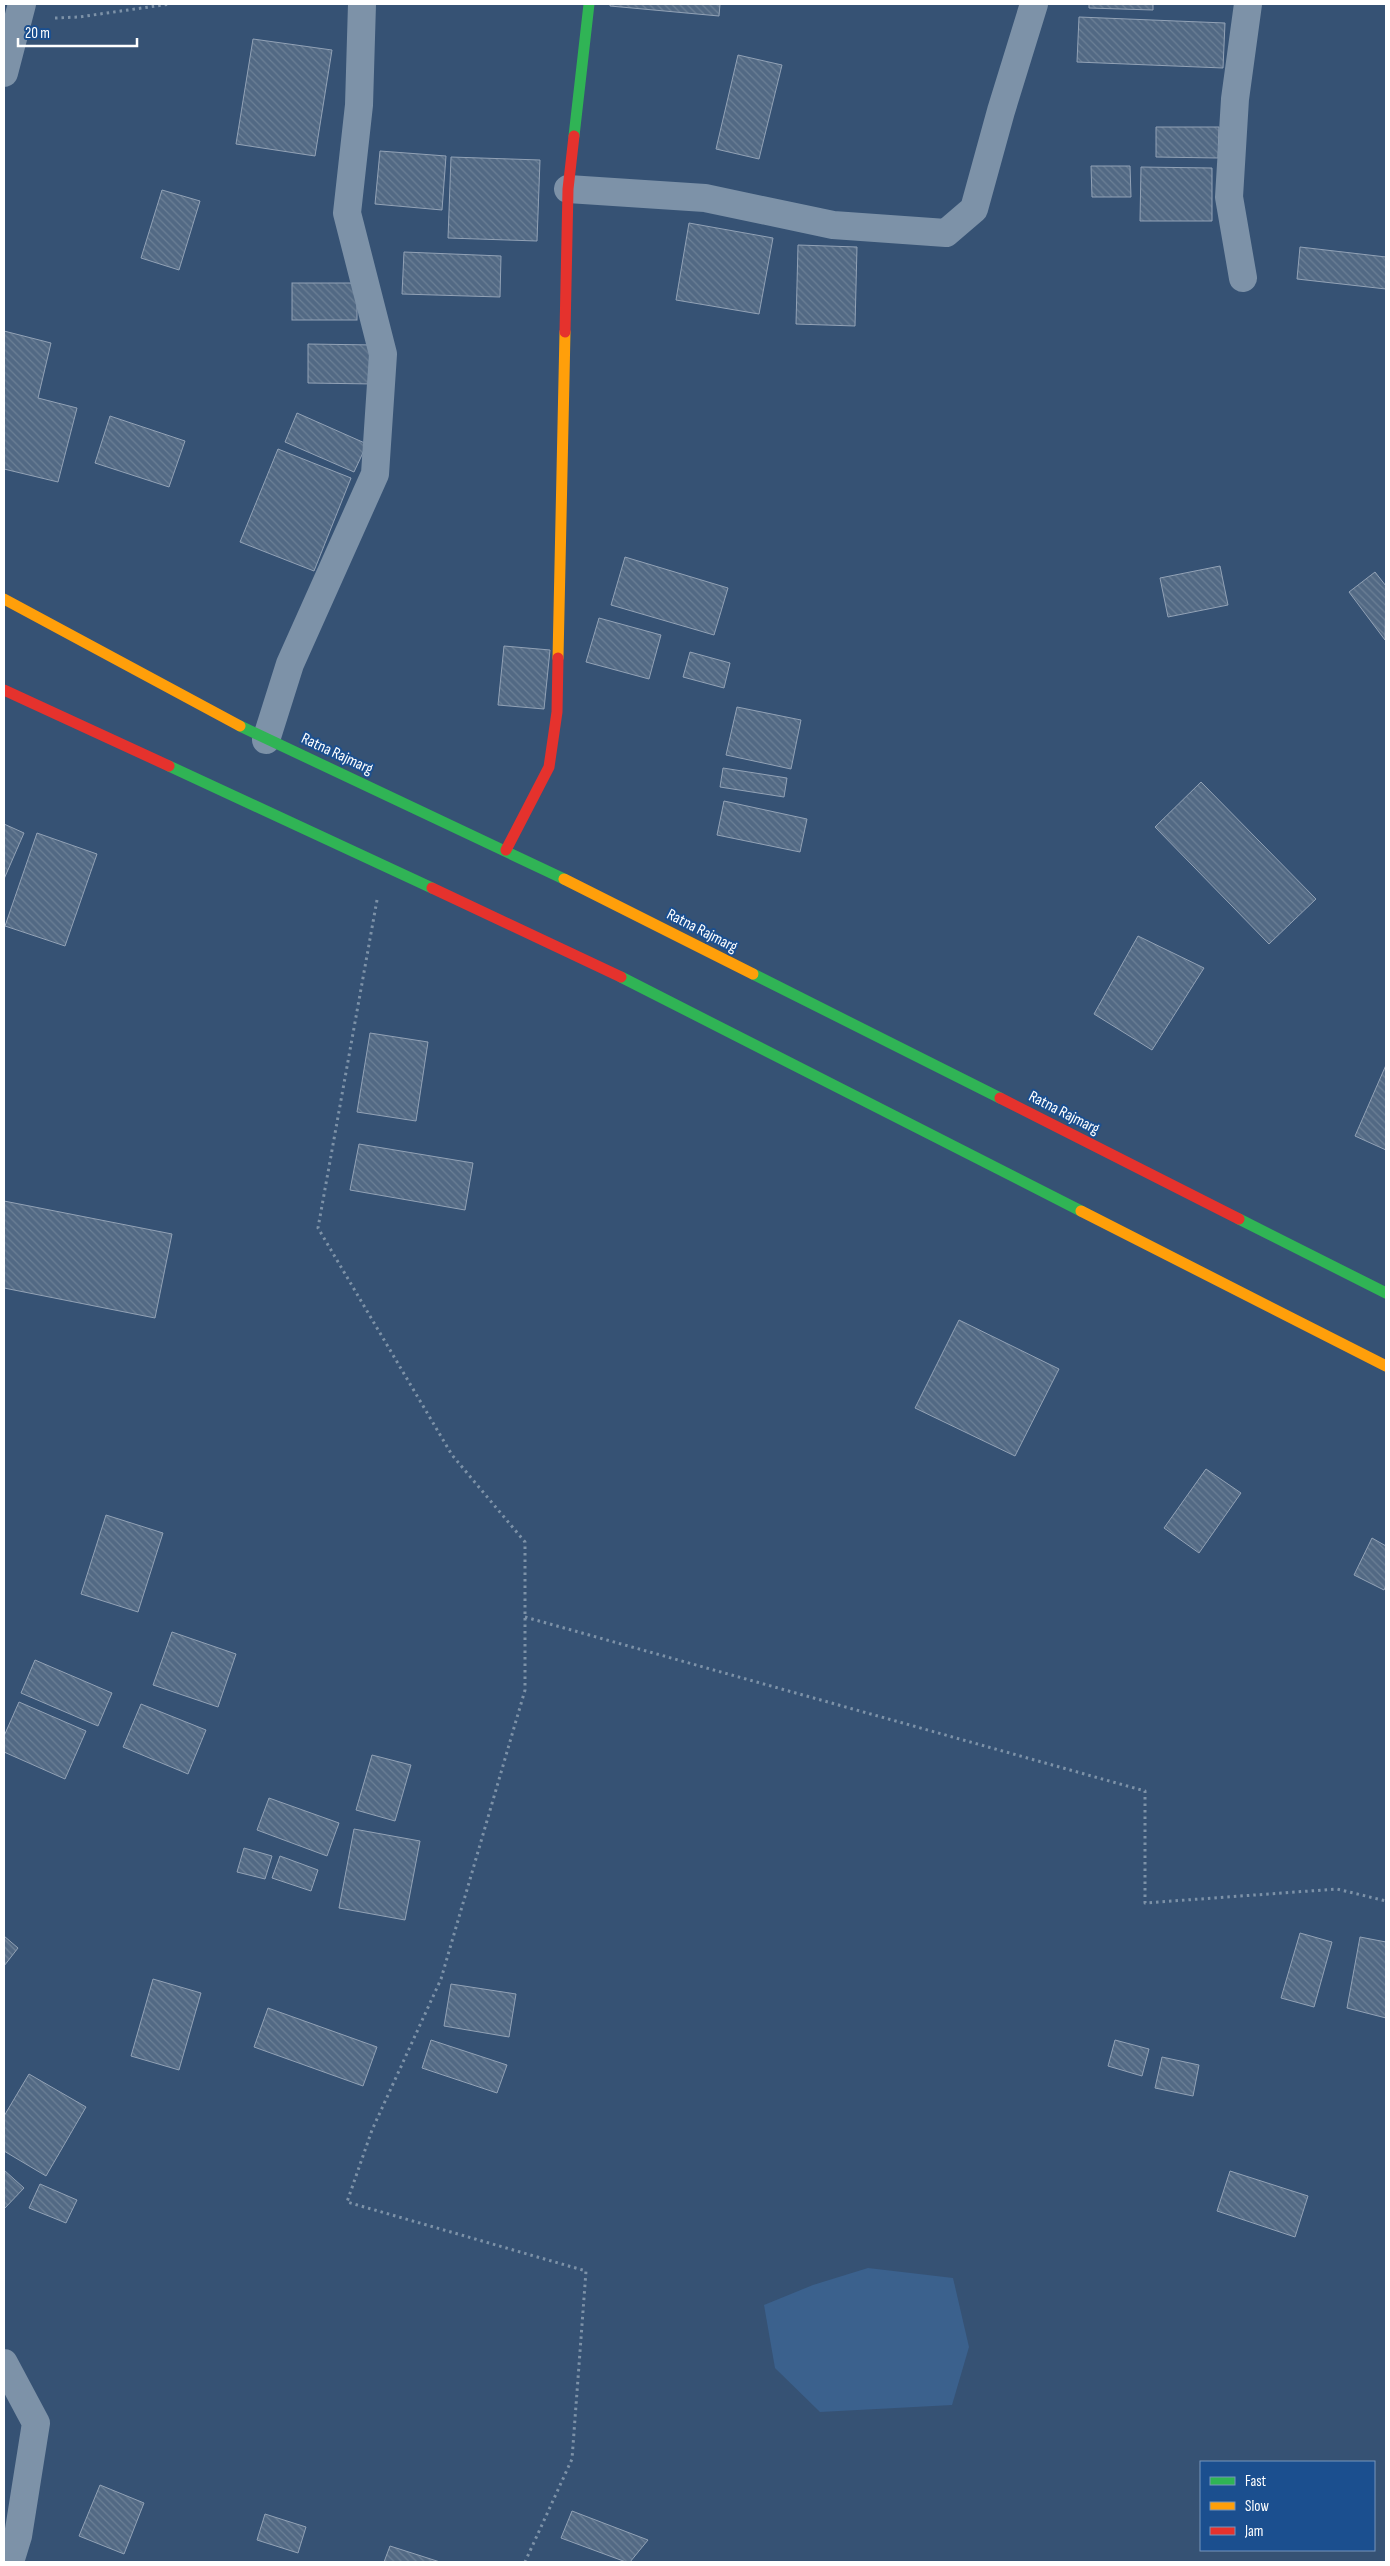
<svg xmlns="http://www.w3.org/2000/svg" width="1390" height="2566" font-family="'Sofia Sans Condensed',sans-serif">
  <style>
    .water { fill: #3b618d }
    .building { fill: url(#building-back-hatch); stroke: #92a2b6 }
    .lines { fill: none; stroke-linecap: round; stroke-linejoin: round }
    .path { stroke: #7d92a8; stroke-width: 3; stroke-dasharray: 2.5 4; stroke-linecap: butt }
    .street { stroke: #7d92a8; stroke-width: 28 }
    .fast { stroke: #30b455; stroke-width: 11 }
    .slow { stroke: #ff9f0a; stroke-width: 11 }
    .jam { stroke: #e5322d; stroke-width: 11 }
    .labels { text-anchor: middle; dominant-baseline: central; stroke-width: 4; stroke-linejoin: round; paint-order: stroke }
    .street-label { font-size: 16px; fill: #fff; stroke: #1b4f8f }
  </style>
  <defs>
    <pattern id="building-back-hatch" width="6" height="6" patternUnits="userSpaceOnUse" patternTransform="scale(1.25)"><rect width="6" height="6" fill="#526984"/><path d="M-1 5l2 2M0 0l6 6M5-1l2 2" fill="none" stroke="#6c8096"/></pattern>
  </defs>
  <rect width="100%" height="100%" fill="#365274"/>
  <path class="water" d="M868,2268L953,2278L969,2347L952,2405L820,2412L775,2368L764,2305L813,2285Z"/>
  <g class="building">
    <path d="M610,4H720L719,16L610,6Z"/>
    <path d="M1089,4H1153V10L1089,8Z"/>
    <path d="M1079,17L1225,23L1223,68L1077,62Z"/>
    <path d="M253,39L332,50L315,156L236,144Z"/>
    <path d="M738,55L782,65L759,159L716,149Z"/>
    <path d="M1156,127H1219L1218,158L1156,157Z"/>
    <path d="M380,151L446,156L442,210L375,204Z"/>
    <path d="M451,157L540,160L537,241L448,238Z"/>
    <path d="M1091,166H1130L1131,197H1092Z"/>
    <path d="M1141,167L1212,168V221H1140Z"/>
    <path d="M162,190L200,201L179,270L141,258Z"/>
    <path d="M689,223L773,238L759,314L676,300Z"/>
    <path d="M798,245L857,247L855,326L796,324Z"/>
    <path d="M1300,247L1386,257V289L1297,279Z"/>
    <path d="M404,252L501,256L500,297L402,294Z"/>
    <rect x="292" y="283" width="65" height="37"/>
    <path d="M4,331L51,343L38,398L77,408L58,482L4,469Z"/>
    <path d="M308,344L375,345L374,384L308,383Z"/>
    <path d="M297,413L367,444L354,472L285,442Z"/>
    <path d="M110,416L185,441L169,487L95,463Z"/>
    <path d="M278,449L351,478L314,571L240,542Z"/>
    <path d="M625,557L728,588L714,635L611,605Z"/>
    <path d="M1220,566L1228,605L1168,617L1160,578Z"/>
    <path d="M1375,572L1386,586L1385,640L1349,592Z"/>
    <path d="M599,618L661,635L649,679L586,662Z"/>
    <path d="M504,646L550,650L544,709L498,705Z"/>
    <path d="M690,652L730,663L724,688L683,677Z"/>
    <path d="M737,707L801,720L791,769L726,755Z"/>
    <path d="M723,768L787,778L784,797L720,787Z"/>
    <path d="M1201,782L1316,899L1269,944L1155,827Z"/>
    <path d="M724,801L807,819L800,852L717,835Z"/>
    <path d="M4,824L24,833L4,879Z"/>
    <path d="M37,833L97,854L65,946L5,926Z"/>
    <path d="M1138,936L1204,968L1152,1050L1094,1014Z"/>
    <path d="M370,1033L428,1042L416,1121L357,1112Z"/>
    <path d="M1386,1065V1150L1355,1136Z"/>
    <path d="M359,1144L473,1163L465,1210L350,1190Z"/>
    <path d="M4,1201L172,1234L155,1318L4,1288Z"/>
    <path d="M959,1320L1059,1369L1015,1456L915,1408Z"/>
    <path d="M1206,1469L1241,1493L1199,1553L1164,1528Z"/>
    <path d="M106,1515L163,1533L138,1612L81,1594Z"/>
    <path d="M1372,1538L1386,1546V1586L1384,1590L1354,1575Z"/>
    <path d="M172,1632L236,1654L218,1707L153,1685Z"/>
    <path d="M35,1660L112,1693L98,1726L21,1693Z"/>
    <path d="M19,1702L86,1731L65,1779L4,1752V1736Z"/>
    <path d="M141,1704L206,1730L188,1774L123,1747Z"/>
    <path d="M372,1755L411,1765L395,1821L356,1810Z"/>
    <path d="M269,1798L339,1823L327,1856L257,1830Z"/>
    <path d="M354,1829L420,1841L405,1920L339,1908Z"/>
    <path d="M244,1848L272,1856L265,1879L237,1872Z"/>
    <path d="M280,1856L318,1870L311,1891L272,1878Z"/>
    <path d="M1300,1933L1332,1942L1314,2007L1281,1998Z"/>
    <path d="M4,1936L18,1948L4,1966Z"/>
    <path d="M1360,1937L1386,1942V2018L1347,2008Z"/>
    <path d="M153,1979L201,1993L179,2070L131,2056Z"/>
    <path d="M451,1984L516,1994L509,2037L444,2026Z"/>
    <path d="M268,2008L377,2047L363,2086L254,2047Z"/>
    <path d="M431,2040L507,2065L497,2093L422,2068Z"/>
    <path d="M1115,2040L1149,2049L1142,2076L1108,2066Z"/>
    <path d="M1162,2057L1199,2065L1193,2096L1155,2088Z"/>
    <path d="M29,2074L86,2107L46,2176L4,2151V2116Z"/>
    <path d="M4,2170L24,2188L4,2209Z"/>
    <path d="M1230,2171L1308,2196L1295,2237L1217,2211Z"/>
    <path d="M40,2184L77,2200L66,2223L29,2208Z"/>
    <path d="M100,2485L144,2503L124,2554L79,2536Z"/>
    <path d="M572,2511L648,2540L630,2562H626L561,2538Z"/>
    <path d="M265,2514L306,2527L298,2553L257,2540Z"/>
    <path d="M390,2546L440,2562H384Z"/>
  </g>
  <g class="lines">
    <g class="path">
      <path d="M55,18L79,17L170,4"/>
      <path d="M377,900L318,1228L452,1455L525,1542V1690L441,1979L372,2130L347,2202L586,2271L572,2459L525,2562"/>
      <path d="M525,1617L1145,1791V1903L1337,1889L1386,1901"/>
    </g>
    <g class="street">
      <path d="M4,73L22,4"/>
      <path d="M568,189L705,198L833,225L946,233L974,209L1001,111L1034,4"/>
      <path d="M1243,278L1229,197L1235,99L1248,4"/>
      <path d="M266,740L290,664L375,474L383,354L347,213L359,105L362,4"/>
      <path d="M4,2363L36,2423L18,2536L10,2562"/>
    </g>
    <g class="fast">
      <path d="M574,136L589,4"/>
      <path d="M240,726L564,879"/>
      <path d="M169,766L432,888"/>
      <path d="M753,974L1000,1098"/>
      <path d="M621,977L1081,1211"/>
      <path d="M1239,1219L1386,1293"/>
    </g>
    <g class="slow">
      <path d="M4,599L240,726"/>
      <path d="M558,658L565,332"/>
      <path d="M564,879L753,974"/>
      <path d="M1081,1211L1386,1366"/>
    </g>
    <g class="jam">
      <path d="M565,332L568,189L574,136"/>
      <path d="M4,690L169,766"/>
      <path d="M506,850L549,767L557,712L558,658"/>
      <path d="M432,888L621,977"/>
      <path d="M1000,1098L1239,1219"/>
    </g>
  </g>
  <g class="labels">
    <g class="street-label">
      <text transform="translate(337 754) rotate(25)">Ratna Rajmarg</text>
      <text transform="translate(702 931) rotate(27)">Ratna Rajmarg</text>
      <text transform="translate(1064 1113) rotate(27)">Ratna Rajmarg</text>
    </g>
  </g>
  <rect width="1390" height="2566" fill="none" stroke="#ffffff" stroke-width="10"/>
  <rect x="1200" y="2461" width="175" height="90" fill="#1b4f8f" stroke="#7695bc"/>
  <rect x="1210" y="2477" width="25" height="8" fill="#30b455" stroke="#7695bc"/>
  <text x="1245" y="2486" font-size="15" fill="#ffffff">Fast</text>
  <rect x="1210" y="2502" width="25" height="8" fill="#ff9f0a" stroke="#7695bc"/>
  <text x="1245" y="2511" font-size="15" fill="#ffffff">Slow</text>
  <rect x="1210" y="2527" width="25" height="8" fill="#e5322d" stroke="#7695bc"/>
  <text x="1245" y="2536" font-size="15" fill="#ffffff">Jam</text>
  <path d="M18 38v8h119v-8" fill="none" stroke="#ffffff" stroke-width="2.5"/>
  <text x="25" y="38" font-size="15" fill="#ffffff" stroke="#1b4f8f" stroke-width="4" paint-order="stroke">20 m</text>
</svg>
